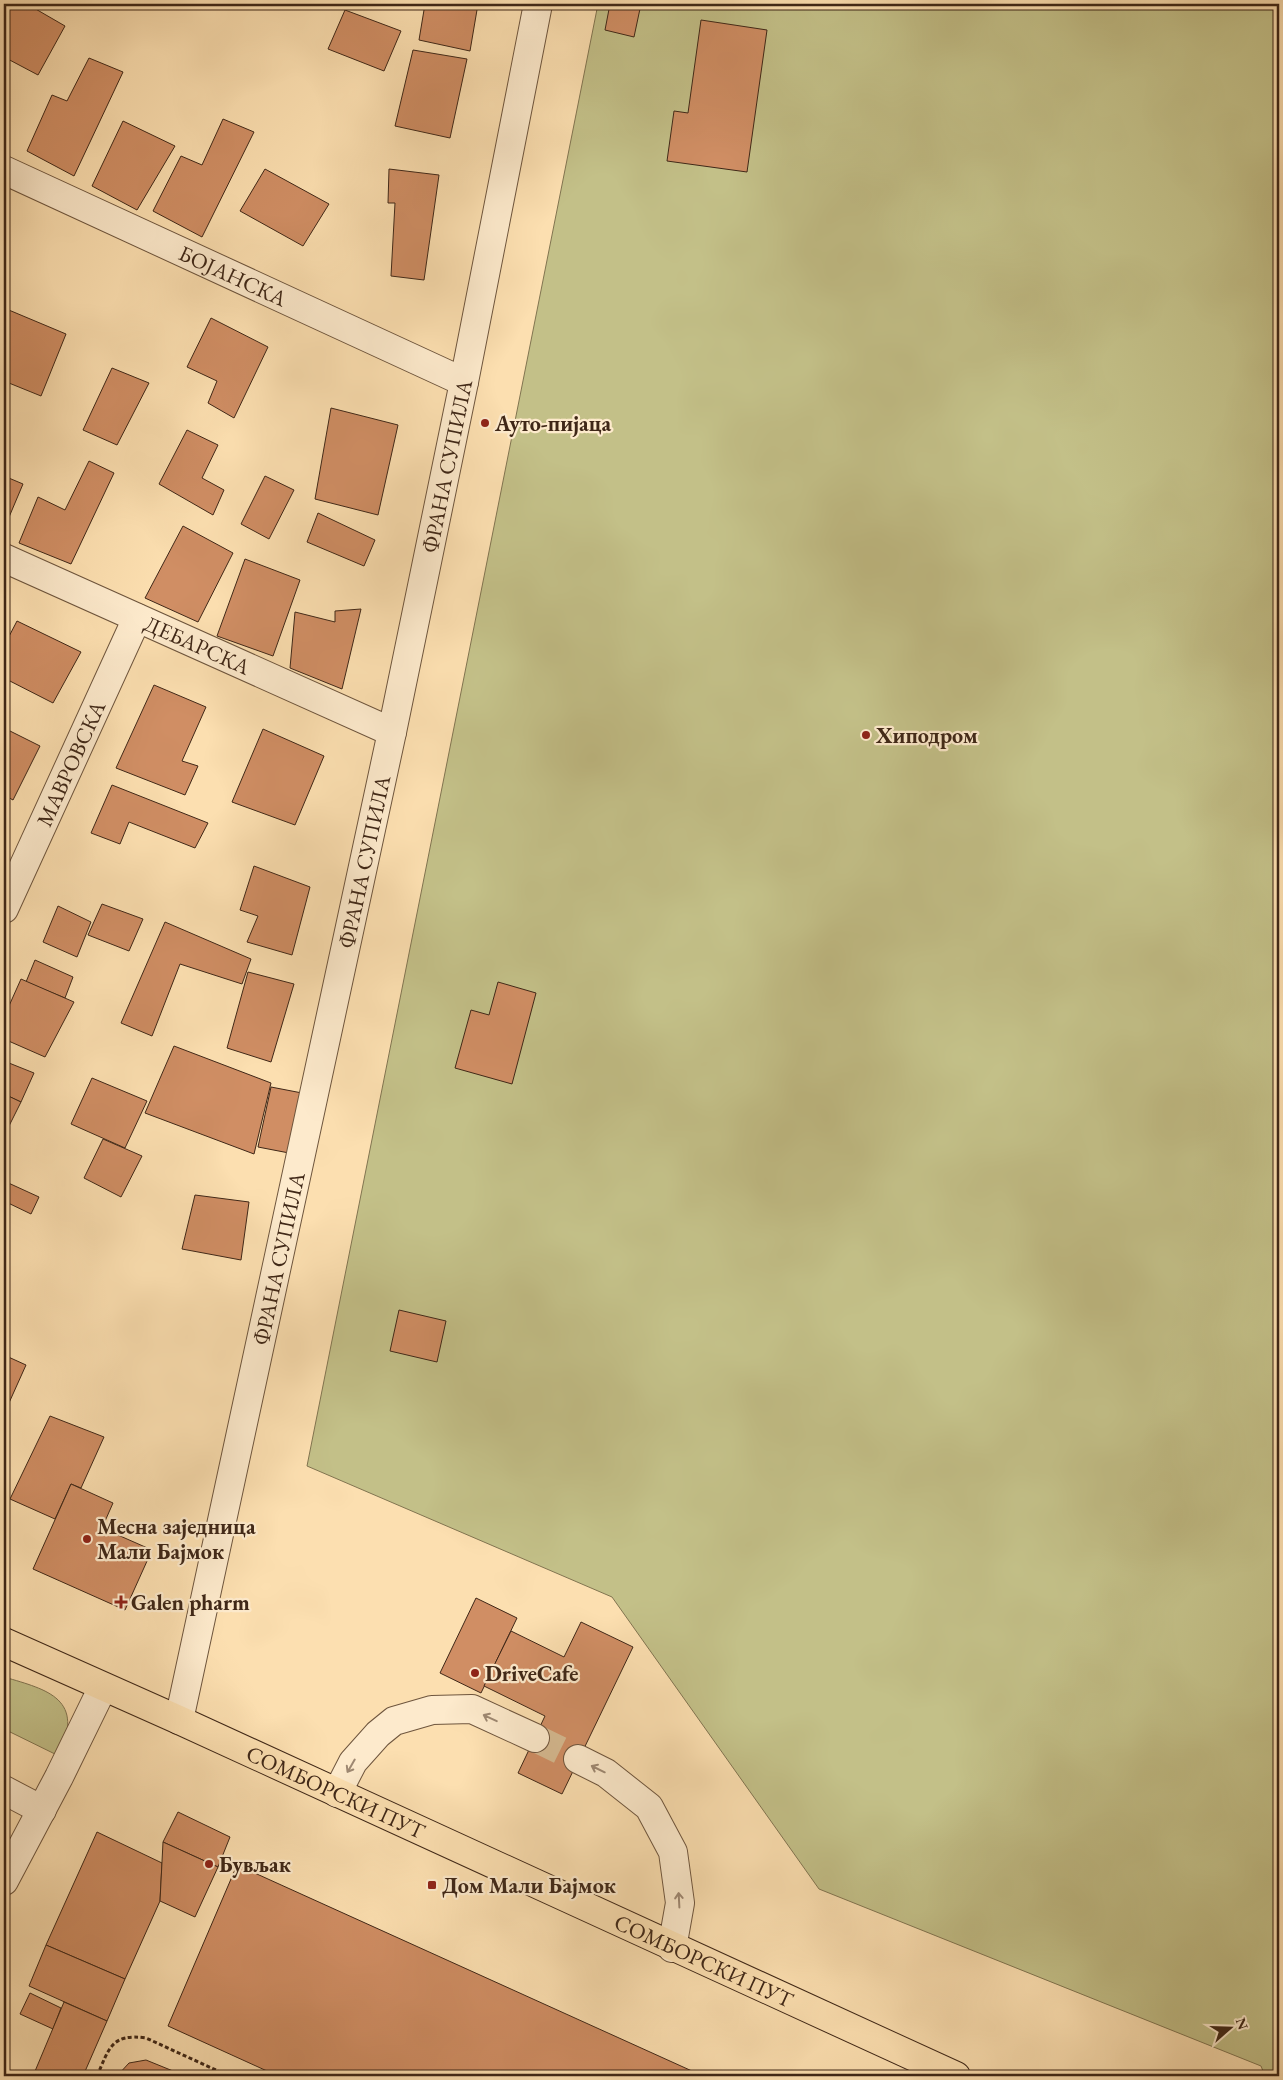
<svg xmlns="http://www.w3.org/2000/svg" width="1283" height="2080" font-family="'EB Garamond',serif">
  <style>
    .green { fill: #c3c088; stroke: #817450 }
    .building { fill: #d08e64; stroke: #3f2717 }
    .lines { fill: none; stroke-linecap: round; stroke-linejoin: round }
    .minor-tunnel { stroke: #d6ba91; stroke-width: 28; stroke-dasharray: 28 14; stroke-linecap: butt }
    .minor-casing { stroke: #6e553d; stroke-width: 30 }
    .major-casing { stroke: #3f2717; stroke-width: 30 }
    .path { stroke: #3f2717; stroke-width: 3; stroke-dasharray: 4 2.5; stroke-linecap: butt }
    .minor { stroke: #fdeacc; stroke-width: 28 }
    .major { stroke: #fcdfb0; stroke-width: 28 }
    .oneway { stroke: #9e8872 }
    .poi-dot { fill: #8f2418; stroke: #fdeacc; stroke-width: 2 }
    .labels { text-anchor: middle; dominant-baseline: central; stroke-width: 4.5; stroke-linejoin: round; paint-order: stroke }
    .street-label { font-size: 22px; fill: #3f2717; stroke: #fdeacc }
    .poi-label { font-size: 22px; font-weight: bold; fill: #3f2717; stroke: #fdeacc; text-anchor: start }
  </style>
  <rect width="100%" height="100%" fill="#fcdfb0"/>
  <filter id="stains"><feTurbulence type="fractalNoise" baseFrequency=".004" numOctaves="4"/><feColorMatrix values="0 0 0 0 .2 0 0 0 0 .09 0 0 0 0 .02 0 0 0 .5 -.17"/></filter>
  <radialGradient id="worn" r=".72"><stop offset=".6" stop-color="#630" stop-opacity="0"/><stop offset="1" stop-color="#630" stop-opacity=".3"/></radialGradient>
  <g class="green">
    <path d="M598,4H1279V2076H1265L1261,2066L819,1889L612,1597L307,1466Z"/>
    <path d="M4,1677C49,1690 85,1699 59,1756L4,1729Z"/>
  </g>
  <g class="building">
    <path d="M11,4H27L65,26L38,75L4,57V17Z"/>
    <path d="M425,4H478L470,51L419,40Z"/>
    <path d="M610,4H641L634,37L605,30Z"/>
    <path d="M345,10L401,31L384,71L328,49Z"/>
    <path d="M701,20L767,30L747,172L667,161L674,111L688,113Z"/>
    <path d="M413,50L467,59L450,138L395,126Z"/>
    <path d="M89,58L123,72L74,176L27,151L52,95L67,101Z"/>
    <path d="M223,119L254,132L202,237L153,211L181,156L202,165Z"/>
    <path d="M123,121L175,146L137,210L92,186Z"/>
    <path d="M265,169L329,204L303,246L240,211Z"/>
    <path d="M389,169L439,175L424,280L391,276L395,203H388Z"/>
    <path d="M4,308L66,334L41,396L4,381Z"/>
    <path d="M211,318L268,347L234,418L208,403L217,381L187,367Z"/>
    <path d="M112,368L149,383L117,445L83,430Z"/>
    <path d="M331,408L398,425L378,515L315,499Z"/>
    <path d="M187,430L218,445L202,478L224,490L213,515L159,484Z"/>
    <path d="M89,461L114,473L71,564L19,543L38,497L65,510Z"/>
    <path d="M4,476L23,484L4,529Z"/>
    <path d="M265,476L294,490L269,539L241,524Z"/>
    <path d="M318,513L375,540L364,566L307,542Z"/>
    <path d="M183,526L233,553L198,622L145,598Z"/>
    <path d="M245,559L300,580L273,656L217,636Z"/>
    <path d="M361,609L342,689L290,668L295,612L335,622V611Z"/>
    <path d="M17,621L81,652L53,703L4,678V646Z"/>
    <path d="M154,685L206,707L182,761L198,766L185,795L116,768Z"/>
    <path d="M4,728L40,746L13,800L4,795Z"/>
    <path d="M263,729L324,756L295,825L232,802Z"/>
    <path d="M112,785L208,823L195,848L129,822L120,844L91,833Z"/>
    <path d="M254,866L310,887L292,955L247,942L258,916L240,910Z"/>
    <path d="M102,904L143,919L129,951L88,935Z"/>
    <path d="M58,906L91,922L77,957L43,942Z"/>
    <path d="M165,922L251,959L242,984L180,964L152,1036L121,1023Z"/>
    <path d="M35,960L73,977L65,998L26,982Z"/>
    <path d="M248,972L294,984L271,1062L227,1048Z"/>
    <path d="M21,979L74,1002L45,1057L4,1039V1017Z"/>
    <path d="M498,982L536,993L512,1084L455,1068L471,1010L489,1015Z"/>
    <path d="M174,1046L271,1083L254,1154L145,1113Z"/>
    <path d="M4,1061L34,1073L21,1102L4,1094Z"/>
    <path d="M92,1078L147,1101L125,1148L71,1124Z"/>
    <path d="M271,1087L302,1093L289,1153L258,1147Z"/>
    <path d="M4,1094L21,1102L4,1136Z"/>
    <path d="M103,1139L142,1156L121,1197L84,1178Z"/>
    <path d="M4,1181L39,1197L31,1214L4,1201Z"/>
    <path d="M195,1195L249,1202L241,1260L182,1249Z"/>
    <path d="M399,1310L446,1321L437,1362L390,1351Z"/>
    <path d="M4,1355L26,1365L4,1414Z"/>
    <path d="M50,1416L104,1437L81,1488L71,1484L55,1519L10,1499Z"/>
    <path d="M71,1484L113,1503L102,1528L152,1550L125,1610L33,1569Z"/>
    <path d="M476,1598L517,1618L481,1693L440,1673Z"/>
    <path d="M581,1622L633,1647L562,1794L518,1773L545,1716L484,1686L511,1631L564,1657Z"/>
    <path d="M178,1812L230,1837L218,1867L163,1842Z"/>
    <path d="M97,1832L162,1863L160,1901L125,1979L46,1945Z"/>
    <path d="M163,1842L218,1867L195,1917L160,1901Z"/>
    <path d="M237,1865L703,2076H278L168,2026Z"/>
    <path d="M46,1945L125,1979L107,2021L29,1986Z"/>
    <path d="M30,1993L61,2008L53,2029L20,2014Z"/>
    <path d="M64,2002L107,2021L83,2076H33Z"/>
    <path d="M146,2060L173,2071L171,2076H117L129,2063Z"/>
  </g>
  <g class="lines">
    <path class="minor-tunnel" d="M535,1738L578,1759"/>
    <defs>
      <g id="minor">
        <path id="s1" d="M4,170L464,382"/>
        <path id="s2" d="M4,558L392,732"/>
        <path id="s3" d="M4,909L137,618"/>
        <path id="s4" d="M179,1720L392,732L464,382L538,4"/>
        <path d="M578,1759L606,1773L649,1807L673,1852L680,1903L672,1948"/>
        <path d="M4,1790L42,1810"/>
        <path d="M337,1793L353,1762L378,1734L394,1721L432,1710L472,1709L535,1738"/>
        <path d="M4,1881L59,1777L103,1687"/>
      </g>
      <g id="major">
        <path id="s5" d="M4,1642L179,1720L956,2076"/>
      </g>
    </defs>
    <use href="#minor" class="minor-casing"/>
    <use href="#major" class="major-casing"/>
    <path class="path" d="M97,2076C109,2049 111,2033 146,2038L229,2076"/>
    <use href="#minor" class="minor"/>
    <use href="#major" class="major"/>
  </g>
  <defs><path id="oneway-shaft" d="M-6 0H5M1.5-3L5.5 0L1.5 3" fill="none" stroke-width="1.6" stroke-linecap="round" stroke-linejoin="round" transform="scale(1.25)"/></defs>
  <g class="oneway">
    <use href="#oneway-shaft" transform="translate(490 1718) rotate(-155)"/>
    <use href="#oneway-shaft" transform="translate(351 1766) rotate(120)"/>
    <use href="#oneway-shaft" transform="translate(598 1769) rotate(-154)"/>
    <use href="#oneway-shaft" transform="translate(679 1900) rotate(-93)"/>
  </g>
  <g class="poi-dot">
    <circle cx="485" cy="423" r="5"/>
    <circle cx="866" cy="735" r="5"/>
    <circle cx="87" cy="1539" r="5"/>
    <path d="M118.5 1594.5h5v5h5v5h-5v5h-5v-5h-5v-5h5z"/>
    <circle cx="475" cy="1673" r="5"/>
    <circle cx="209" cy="1864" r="5"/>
    <rect x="427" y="1880" width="10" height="10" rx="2.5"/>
  </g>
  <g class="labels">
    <g class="street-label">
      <text stroke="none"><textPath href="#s1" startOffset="252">БОЈАНСКА</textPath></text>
      <text stroke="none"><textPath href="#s4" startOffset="1282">ФРАНА СУПИЛА</textPath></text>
      <text stroke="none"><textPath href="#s2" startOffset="212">ДЕБАРСКА</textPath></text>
      <text stroke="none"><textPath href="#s3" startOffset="160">МАВРОВСКА</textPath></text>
      <text stroke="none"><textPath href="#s4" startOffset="878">ФРАНА СУПИЛА</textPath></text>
      <text stroke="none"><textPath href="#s4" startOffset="472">ФРАНА СУПИЛА</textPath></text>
      <text stroke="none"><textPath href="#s5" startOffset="364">СОМБОРСКИ ПУТ</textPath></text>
      <text stroke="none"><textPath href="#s5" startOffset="769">СОМБОРСКИ ПУТ</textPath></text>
    </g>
    <g class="poi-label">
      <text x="495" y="423">Ауто-пијаца</text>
      <text x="876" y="735">Хиподром</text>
      <text x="97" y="1526">Месна заједница<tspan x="97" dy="25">Мали Бајмок</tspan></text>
      <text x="131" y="1602">Galen pharm</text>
      <text x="485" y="1673">DriveCafe</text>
      <text x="219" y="1864">Бувљак</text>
      <text x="442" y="1885">Дом Мали Бајмок</text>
    </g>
  </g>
  <rect width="1283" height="2080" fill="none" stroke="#fcdfb0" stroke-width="20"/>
  <rect x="5" y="5" width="1273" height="2070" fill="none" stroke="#3f2717" stroke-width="2.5"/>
  <rect x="10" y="10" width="1263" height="2060" fill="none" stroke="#3f2717"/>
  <g transform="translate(1230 2028) rotate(70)" stroke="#fdeacc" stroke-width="4" paint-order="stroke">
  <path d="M0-4L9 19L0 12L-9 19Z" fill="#3f2717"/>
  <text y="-8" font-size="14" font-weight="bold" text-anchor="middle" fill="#3f2717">N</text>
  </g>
  <rect width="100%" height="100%" filter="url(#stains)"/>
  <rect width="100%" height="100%" fill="url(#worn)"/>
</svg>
